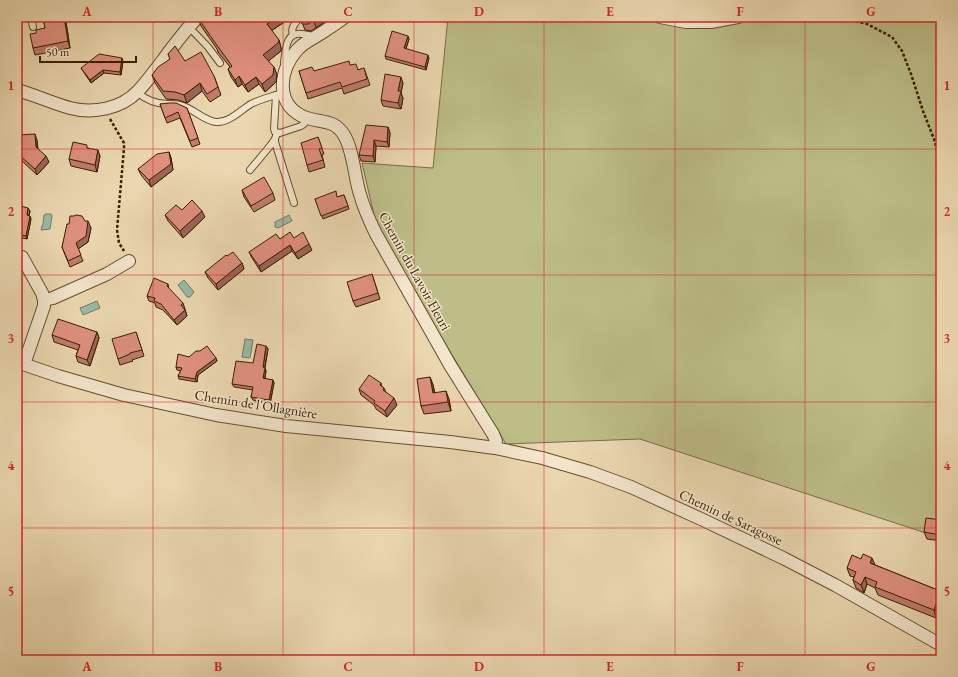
<svg xmlns="http://www.w3.org/2000/svg" width="958" height="677" font-family="'EB Garamond',serif">
  <style>
    .green { fill: #bcbd87; stroke: #7a6e44 }
    .water { fill: #99baa6; stroke: #737c64 }
    .lines { fill: none; stroke-linecap: round; stroke-linejoin: round }
    .service-casing { stroke: #664d2d; stroke-width: 8 }
    .minor-casing { stroke: #664d2d; stroke-width: 14 }
    .path { stroke: #391f02; stroke-width: 2.5; stroke-dasharray: 3 2; stroke-linecap: butt }
    .service { stroke: #f2e5cb; stroke-width: 6 }
    .minor { stroke: #f2e5cb; stroke-width: 12 }
    .wall { fill: #c07c6c; stroke: #391f02 }
    .shaded-wall { fill: #9c6558; stroke: #391f02 }
    .building { fill: #df907e; stroke: #391f02 }
    .grid { fill: none; stroke: #d62828; stroke-width: 1; stroke-opacity: 0.55 }
    .labels { text-anchor: middle; dominant-baseline: central; stroke-width: 3; stroke-linejoin: round; paint-order: stroke }
    .street-label { font-size: 14px; fill: #391f02; stroke: #f2e5cb }
    .neatline { fill: none; stroke: #d62828; stroke-width: 1.5 }
    .grid-label { font-size: 13px; text-anchor: middle; font-weight: bold; fill: #d62828 }
  </style>
  <rect width="100%" height="100%" fill="#ebd7af"/>
  <filter id="stains"><feTurbulence type="fractalNoise" baseFrequency=".005" numOctaves="4"/><feColorMatrix values="0 0 0 0 .2 0 0 0 0 .09 0 0 0 0 .02 0 0 0 .5 -.17"/></filter>
  <radialGradient id="worn" r=".72"><stop offset=".6" stop-color="#630" stop-opacity="0"/><stop offset="1" stop-color="#630" stop-opacity=".3"/></radialGradient>
  <path class="green" d="M448,17H941V538L640,439L506,444L378,232L362,163L433,168Z"/>
  <g class="water">
    <path d="M46,214H51L52,216L50,229L41,230L42,226L43,225L44,215Z"/>
    <path d="M289,215L292,221L278,228L275,227V222Z"/>
    <path d="M184,280L194,292L190,297H187L178,285Z"/>
    <path d="M97,301L100,308L83,315L80,308Z"/>
    <path d="M245,339L253,340L250,358L242,357Z"/>
  </g>
  <g class="lines">
    <defs>
      <g id="service">
        <path d="M31,17L33,27"/>
        <path d="M189,27L208,47L220,63"/>
        <path d="M293,35C290,27 296,23 300,17"/>
        <path d="M285,65L284,62C286,50 285,32 302,34C306,35 310,34 314,38"/>
        <path d="M137,92C146,100 156,104 168,104C172,104 176,104 180,105C193,108 204,121 216,122C229,123 241,110 251,104C261,99 272,96 283,93"/>
        <path d="M276,95L274,129L275,132L280,133L301,126L304,124L307,118"/>
        <path d="M277,133L275,139V142L294,203"/>
        <path d="M250,170L270,146L275,139"/>
      </g>
      <g id="minor">
        <path d="M345,17C337,23 328,29 320,34C312,39 303,43 297,50C278,72 275,107 307,118C322,123 334,119 344,135C353,150 354,173 359,191C363,206 369,220 376,234L450,365L493,434L496,441L495,448"/>
        <path d="M660,17L686,22H711L738,17"/>
        <path d="M17,90C35,95 52,103 70,108C93,114 121,109 138,91C147,82 155,70 163,60C174,45 185,30 198,17"/>
        <path d="M22,257L42,293L44,300V306L24,364"/>
        <path d="M44,300L53,298L107,274L129,261"/>
        <path d="M17,362L58,376L124,395L216,415L286,426L450,442L495,448L542,458L590,472L631,487L701,519L783,558L835,585L941,645"/>
      </g>
    </defs>
    <use href="#service" class="service-casing"/>
    <use href="#minor" class="minor-casing"/>
    <g class="path">
      <path d="M811,17L846,19L867,24L892,37L902,51L911,74L923,111L934,139L941,166"/>
      <path d="M110,119L124,143V148L117,230L119,243L124,251"/>
    </g>
    <use href="#service" class="service"/>
    <use href="#minor" class="minor"/>
  </g>
  <g class="wall">
    <path d="M43,17H67L68,21L66,22L70,48L35,55L33,48L36,33L45,28Z"/>
    <path d="M199,17H284L286,21L271,31L279,40L281,48V51L268,61L274,67L277,75L276,82L265,92L259,84L248,92L242,84L238,87L231,77L228,69L230,67L218,52L217,49L201,26L198,18Z"/>
    <path d="M300,17H332L311,31L305,30Z"/>
    <path d="M408,36L409,39L406,49L429,58L426,70L386,59L385,56Z"/>
    <path d="M168,54L214,76L221,95L210,102L202,91L187,103L178,100L166,99L155,83L152,75L170,59Z"/>
    <path d="M123,61L121,75L104,73L91,83L81,68Z"/>
    <path d="M350,65L358,70L364,68L370,85L344,94L342,88L308,99L299,71H314Z"/>
    <path d="M403,83L401,93L403,98L401,109L383,106L381,100Z"/>
    <path d="M160,104L187,108L200,144L192,147L180,118L167,123Z"/>
    <path d="M388,127L390,133L389,147L376,146L375,162L361,161L359,155Z"/>
    <path d="M318,137L324,154L322,155L325,167L309,172L307,165Z"/>
    <path d="M37,140L38,149L49,162L37,175L22,161L19,155Z"/>
    <path d="M88,148L100,156L97,172L71,166L69,159Z"/>
    <path d="M169,152L171,158L173,170L151,187L141,175L138,169Z"/>
    <path d="M242,190L273,193L275,200L254,212L244,197Z"/>
    <path d="M344,195L349,209L323,219L315,199L337,197Z"/>
    <path d="M17,209L30,211L29,216L31,219L27,239L17,237Z"/>
    <path d="M182,210L205,217L183,238L168,221L165,215Z"/>
    <path d="M85,221L91,228L88,242L78,249L83,261L70,267L62,247L69,224Z"/>
    <path d="M294,238L312,250L298,259L292,251L261,272L252,258L249,252L280,239Z"/>
    <path d="M227,256L242,263L244,269L218,290L208,278L205,272Z"/>
    <path d="M372,274L380,299L356,307L353,301Z"/>
    <path d="M168,284L169,289L185,309L187,316L177,325L163,310L156,307L155,303L149,301L147,296Z"/>
    <path d="M97,332L99,338L90,366L78,362L76,356L78,350L54,342L52,335Z"/>
    <path d="M136,332L144,356L132,360L133,361L120,365L118,359Z"/>
    <path d="M266,346L268,349L265,368L266,371L265,379L273,380L274,383L270,404L253,400L251,397L253,390L234,387L232,384L253,363Z"/>
    <path d="M189,357L216,358L217,361L198,375L197,382L179,379L178,376L181,371L177,370L176,367Z"/>
    <path d="M430,377L433,385L435,393L449,399L451,411L424,414L421,406Z"/>
    <path d="M381,383L382,387L384,388L386,392L397,405L387,417L376,409L374,405L361,395L359,389Z"/>
    <path d="M941,520V541L927,539L924,532Z"/>
    <path d="M875,565L940,591L941,594V604L936,618L878,595L875,588L867,584L864,593L856,588L853,580L854,577L850,576L847,568Z"/>
  </g>
  <g class="shaded-wall">
    <path d="M64,17L66,22L70,48L68,41Z"/>
    <path d="M278,17H284L286,21L269,32L267,24Z"/>
    <path d="M320,17H332L316,28L314,21Z"/>
    <path d="M408,36L409,39L405,51L404,48Z"/>
    <path d="M279,40L281,48V51L266,63L263,55Z"/>
    <path d="M428,55L429,58L426,70L425,67Z"/>
    <path d="M122,58L123,61L121,75L120,72Z"/>
    <path d="M274,67L277,75L276,82L265,92L262,84Z"/>
    <path d="M103,70L104,73L91,83L90,80Z"/>
    <path d="M239,76L242,84L238,87L235,80Z"/>
    <path d="M256,77L259,84L248,92L245,85Z"/>
    <path d="M401,77L403,83L401,93L403,98L401,109L398,103V91Z"/>
    <path d="M200,83L202,91L187,103L184,95Z"/>
    <path d="M388,127L390,133L389,147L387,142Z"/>
    <path d="M35,134L37,140L38,153L36,147Z"/>
    <path d="M374,140L376,146L375,162L373,156Z"/>
    <path d="M98,150L100,156L97,172L95,165Z"/>
    <path d="M169,152L171,158L173,170L151,187L149,180Z"/>
    <path d="M46,156L49,162L37,175L35,169Z"/>
    <path d="M28,208L30,211L28,218L27,215Z"/>
    <path d="M202,211L205,217L183,238L180,231Z"/>
    <path d="M30,216L31,219L27,239L26,236Z"/>
    <path d="M88,221L91,228L88,242L78,249L76,243Z"/>
    <path d="M309,244L312,250L298,259L295,253Z"/>
    <path d="M290,245L292,251L261,272L259,266Z"/>
    <path d="M242,263L244,269L218,290L216,284Z"/>
    <path d="M183,303L185,309L183,311L181,305Z"/>
    <path d="M185,310L187,316L177,325L174,320Z"/>
    <path d="M97,332L99,338L90,366L87,360Z"/>
    <path d="M266,346L268,349L264,371L263,367Z"/>
    <path d="M216,358L217,361L198,375L197,382L195,379L197,372Z"/>
    <path d="M265,368L266,371L264,382L263,378Z"/>
    <path d="M430,377L433,385L436,402L433,393Z"/>
    <path d="M273,380L274,383L270,404L269,400Z"/>
    <path d="M446,391L449,399L451,411L448,402Z"/>
    <path d="M394,398L397,405L387,417L385,411Z"/>
    <path d="M872,558L875,565L870,563Z"/>
    <path d="M865,577L867,584L864,593L861,585Z"/>
    <path d="M940,591L941,594V604L936,618L934,610Z"/>
  </g>
  <g class="building">
    <path d="M43,17H64L68,41L33,48L30,34L36,33V30L45,28Z"/>
    <path d="M199,17H278L267,24L279,40L278,43L263,55L274,67L273,75L262,84L256,77L245,85L239,76L235,80L228,69L232,66L216,44L198,18Z"/>
    <path d="M300,17H320L308,24H302Z"/>
    <path d="M392,31L408,36L404,48L428,55L425,67L385,56Z"/>
    <path d="M175,46L185,61L201,52L214,76L218,87L207,94L200,83L184,95L175,92L163,91L152,75L158,67L170,59L168,54Z"/>
    <path d="M99,54L122,58L120,72L103,70L90,80L81,68Z"/>
    <path d="M349,61L350,65L356,64L358,70L364,68L367,79L342,87L340,82L306,93L299,71L312,67L314,71Z"/>
    <path d="M385,74L401,77L398,91H401L398,103L381,100Z"/>
    <path d="M169,103H176L187,108L198,138L190,141L178,112L165,118L160,104Z"/>
    <path d="M366,125L388,127L387,142L374,140L373,156L359,155Z"/>
    <path d="M35,134L36,147L46,156L35,169L19,155L18,135Z"/>
    <path d="M318,137L322,148L319,149L323,160L307,165L301,143Z"/>
    <path d="M73,142L87,145V148L98,150L95,165L69,159Z"/>
    <path d="M169,152L171,164L149,180L138,169L157,154Z"/>
    <path d="M264,177L273,193L251,206L242,190Z"/>
    <path d="M336,191L337,197L344,195L348,206L321,216L315,199Z"/>
    <path d="M192,200L202,211L180,231L165,215L176,205L182,210Z"/>
    <path d="M21,206L28,208L27,215L30,216L26,236L17,234V209H18Z"/>
    <path d="M76,215L82,216L85,221H88L86,236L76,243L81,255L68,261L62,247L67,224H69L70,216H74Z"/>
    <path d="M290,232L294,238L303,232L309,244L295,253L290,245L259,266L249,252L276,234L280,239Z"/>
    <path d="M233,252L242,263L216,284L205,272L226,255L227,256Z"/>
    <path d="M372,274L378,293L353,301L347,282Z"/>
    <path d="M154,278L168,284L167,286L183,303L181,305L185,310L174,320L161,304L154,301L155,298L147,296Z"/>
    <path d="M58,319L97,332L87,360L76,356L80,345L52,335Z"/>
    <path d="M136,332L142,350L130,353V354L118,359L112,339Z"/>
    <path d="M257,344L266,346L263,367L265,368L263,378L273,380L269,400L251,397L253,387L232,384L236,361L253,363Z"/>
    <path d="M207,346L216,358L197,372L195,379L178,376L182,368L176,367L178,354L189,357L196,351H200Z"/>
    <path d="M369,375L381,383L380,385L384,388L383,390L394,398L385,411L374,403L375,401L359,389Z"/>
    <path d="M430,377L433,393L446,391L448,402L421,406L417,379Z"/>
    <path d="M926,518L941,520V535L924,532Z"/>
    <path d="M863,554L872,558L870,563L940,591L934,610L875,587L877,582L865,577L861,585L853,580L856,572L847,568L852,555L861,559Z"/>
  </g>
  <path class="grid" d="M153,17V660M283,17V660M414,17V660M544,17V660M675,17V660M805,17V660M17,149H941M17,275H941M17,402H941M17,528H941"/>
  <g class="labels">
    <g class="street-label">
      <text transform="translate(415 271) rotate(61)">Chemin du Lavoir Fleuri</text>
      <text transform="translate(256 404) rotate(9)">Chemin de l'Ollagnière</text>
      <text transform="translate(731 517) rotate(25)">Chemin de Saragosse</text>
    </g>
  </g>
  <rect width="958" height="677" fill="none" stroke="#ebd7af" stroke-width="44"/>
  <path d="M40 56v6h96v-6" fill="none" stroke="#391f02" stroke-width="2"/>
  <text x="46" y="56" font-size="12" fill="#391f02" stroke="#f2e5cb" stroke-width="3" paint-order="stroke">50 m</text>
  <rect x="22" y="22" width="914" height="633" class="neatline"/>
  <g class="grid-label">
    <text x="87" y="16">A</text>
    <text x="218" y="16">B</text>
    <text x="348" y="16">C</text>
    <text x="479" y="16">D</text>
    <text x="610" y="16">E</text>
    <text x="740" y="16">F</text>
    <text x="871" y="16">G</text>
    <text x="11" y="90">1</text>
    <text x="947" y="90">1</text>
    <text x="11" y="216">2</text>
    <text x="947" y="216">2</text>
    <text x="11" y="343">3</text>
    <text x="947" y="343">3</text>
    <text x="11" y="470">4</text>
    <text x="947" y="470">4</text>
    <text x="11" y="596">5</text>
    <text x="947" y="596">5</text>
    <text x="87" y="671">A</text>
    <text x="218" y="671">B</text>
    <text x="348" y="671">C</text>
    <text x="479" y="671">D</text>
    <text x="610" y="671">E</text>
    <text x="740" y="671">F</text>
    <text x="871" y="671">G</text>
  </g>
  <rect width="100%" height="100%" filter="url(#stains)"/>
  <rect width="100%" height="100%" fill="url(#worn)"/>
</svg>
